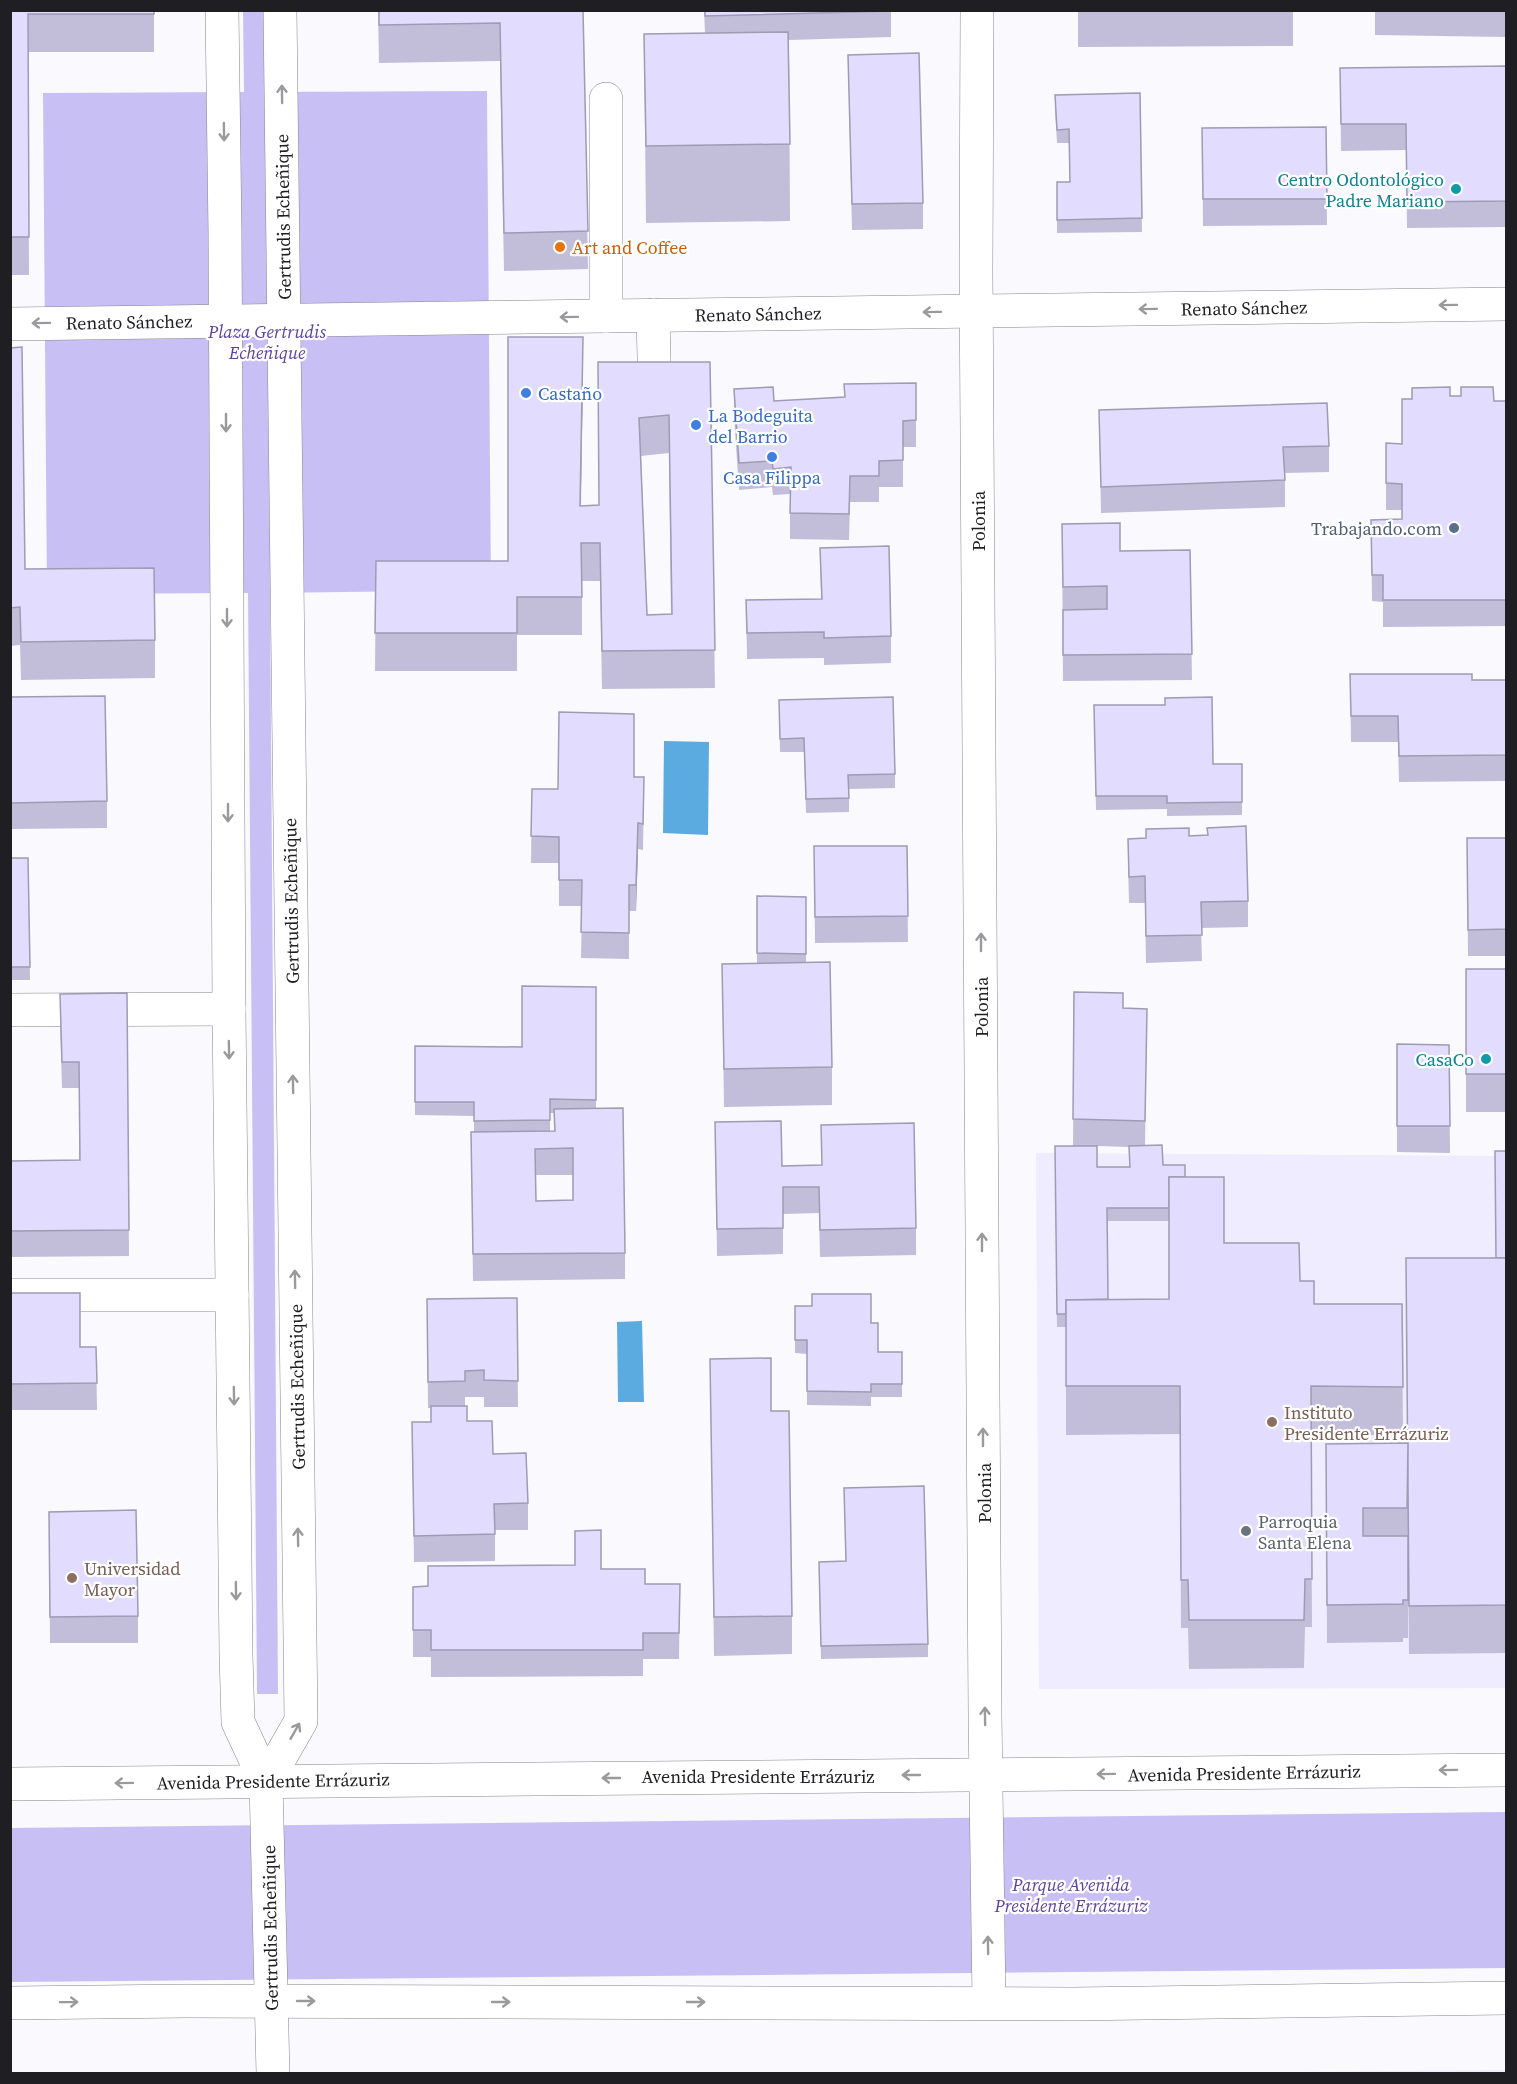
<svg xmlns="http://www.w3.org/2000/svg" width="1517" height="2084" font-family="'Source Serif 4',serif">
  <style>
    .built { fill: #eeecfe }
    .green { fill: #c8c0f5 }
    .water { fill: #5baae0 }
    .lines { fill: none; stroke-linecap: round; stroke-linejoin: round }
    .minor-casing { stroke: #86858e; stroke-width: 34 }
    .major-casing { stroke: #86858e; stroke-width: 34 }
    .minor { stroke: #fff; stroke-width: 33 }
    .major { stroke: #fff; stroke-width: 33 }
    .wall { fill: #c2beda; fill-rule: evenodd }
    .shaded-wall { fill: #9e9bb2 }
    .building { fill: #e2ddfe; stroke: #9e9bb2; stroke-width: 1.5; fill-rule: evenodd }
    .oneway { stroke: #9a9a9c }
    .culture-dot { fill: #0f9aa8; stroke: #fff; stroke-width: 2 }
    .food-dot { fill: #e8710a; stroke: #fff; stroke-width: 2 }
    .shop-dot { fill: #3f7fe0; stroke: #fff; stroke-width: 2 }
    .service-dot { fill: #5c6f8a; stroke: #fff; stroke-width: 2 }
    .education-dot { fill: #8d6e63; stroke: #fff; stroke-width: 2 }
    .worship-dot { fill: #6b7280; stroke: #fff; stroke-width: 2 }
    .labels { text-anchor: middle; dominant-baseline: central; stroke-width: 4.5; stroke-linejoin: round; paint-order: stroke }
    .culture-label { font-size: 18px; fill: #0d838f; stroke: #fff; text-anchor: end }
    .street-label { font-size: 18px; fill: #1f1e22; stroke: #fff }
    .food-label { font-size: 18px; fill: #c56008; stroke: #fff; text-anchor: start }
    .park-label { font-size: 18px; font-style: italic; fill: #5b449f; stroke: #fff }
    .shop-label { font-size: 18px; fill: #366cbe; stroke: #fff; text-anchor: start }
    .service-label { font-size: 18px; fill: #4e5e75; stroke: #fff; text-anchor: end }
    .education-label { font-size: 18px; fill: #785e54; stroke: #fff; text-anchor: start }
    .worship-label { font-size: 18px; fill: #5b616d; stroke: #fff; text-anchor: start }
  </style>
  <rect width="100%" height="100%" fill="#faf9fd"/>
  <g class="built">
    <path d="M1036,1153L1506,1156V1688L1039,1689Z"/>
    <path d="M1506,2070V2074L1175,2073Z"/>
  </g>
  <g class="green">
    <path d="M243,10L266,11L267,92L487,91L491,590L270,593L278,1694H257L248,593L47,594L43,93L244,92Z"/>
    <path d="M1506,1812V1968L11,1982L10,1828Z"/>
  </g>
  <g class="water">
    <path d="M664,741L709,742L708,835L663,833Z"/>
    <path d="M642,1321L644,1402H618L617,1322Z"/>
  </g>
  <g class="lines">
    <defs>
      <g id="minor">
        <path d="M222,10L225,233L229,1009L236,1655L238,1722L266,1782L273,2074"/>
        <path d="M977,10L976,272L985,1714L989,2003"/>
        <path d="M606,99V316"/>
        <path d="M653,315L655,401"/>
        <path d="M10,324L1506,304"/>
        <path d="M10,1010L229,1009"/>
        <path d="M10,1295H232"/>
        <path d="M266,1782L301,1721L280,10"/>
      </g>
      <g id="major">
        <path d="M10,1784L1506,1770"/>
        <path d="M10,2003L187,2001L1073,2004L1506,1998"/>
      </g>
    </defs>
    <use href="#minor" class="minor-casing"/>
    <use href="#major" class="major-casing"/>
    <use href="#minor" class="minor"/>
    <use href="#major" class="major"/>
  </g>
  <g class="wall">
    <path d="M10,10H154V52H28L29,275H10Z"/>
    <path d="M378,10H583L588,269L504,271L500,61L379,63Z"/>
    <path d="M704,10H891V37L789,40L790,221L646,223L644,34L705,33Z"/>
    <path d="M1078,10H1293V46L1078,47Z"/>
    <path d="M1375,10H1506V37L1375,35Z"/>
    <path d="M848,55L923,203V229L852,230Z"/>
    <path d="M1506,66V227L1407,228L1406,150L1341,151L1340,68Z"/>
    <path d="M1140,93L1142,232L1057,233V182H1070L1069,143H1057L1055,108Z"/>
    <path d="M1326,127L1327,225L1203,226L1202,128Z"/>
    <path d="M10,348L25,569L155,640V678L21,680L20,645L10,646Z"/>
    <path d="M598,362H710L715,688L602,689L600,581H582V635H517V671H375L376,561H508L583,375L581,506L599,505ZM669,453L671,614L647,615L641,456Z"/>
    <path d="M916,383V447H903V487H879V502H850L849,540L790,539V494L773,495L772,487L739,490L734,416V389L774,401L844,397Z"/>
    <path d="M1450,396L1494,401H1506V626L1383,627V602L1372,601L1371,520L1402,519V510H1386V443L1402,444Z"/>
    <path d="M1099,410L1329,446V472L1285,473V507L1101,513Z"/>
    <path d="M1062,524L1120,551L1190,550L1192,680L1063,681Z"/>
    <path d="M820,548L891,636V663L824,665V658L747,659L746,600L821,599Z"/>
    <path d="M1350,674L1472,680H1506V781L1399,782L1398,742H1351Z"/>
    <path d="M10,697L107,801V828L10,829Z"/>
    <path d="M1165,698L1213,764H1242V815L1167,816V809L1096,810L1094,705H1165Z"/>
    <path d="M779,700L895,774V788L849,789V812L806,813L804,752H780Z"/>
    <path d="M634,777H644L643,850L638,849L636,911H629V959L581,958L582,906H559V863H531L532,789H558Z"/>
    <path d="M1146,829L1189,836L1248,901V927L1201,928L1202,961L1146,963L1145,903H1129L1128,865V839L1146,838Z"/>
    <path d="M1467,838H1506V956H1468Z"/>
    <path d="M814,846H907L908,942L815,943Z"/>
    <path d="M10,858H28L30,980H10Z"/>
    <path d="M757,896L806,897V963L832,1067V1105L724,1107L722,964H757Z"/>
    <rect x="1466" y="969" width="40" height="143"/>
    <path d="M596,987V1109L625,1253V1279L473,1281L471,1132H474V1116L415,1115V1046L522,1047ZM550,1113H554V1131H550ZM536,1175H573V1200L536,1201Z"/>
    <path d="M1074,992L1123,1008L1147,1009L1145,1146L1163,1165L1185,1177L1224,1243L1300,1281L1314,1304H1402L1403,1435H1311L1312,1627H1305L1304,1668L1189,1669L1188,1628H1181L1180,1434L1066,1435V1327H1057L1055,1146H1096H1073ZM1097,1146L1129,1147V1167H1097ZM1107,1221H1169V1299H1108Z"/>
    <path d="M127,993L129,1256L10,1257V1161L79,1160V1088H62L60,1020Z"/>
    <path d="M1397,1044L1449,1045L1450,1153L1397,1152Z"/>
    <path d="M715,1122L782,1166L916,1228V1255L820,1257L819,1213L783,1214V1254L717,1256Z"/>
    <path d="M1506,1151V1653L1409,1654L1408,1569V1638H1403V1642L1327,1643L1326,1444L1407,1443L1496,1258Z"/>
    <path d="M10,1293L80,1347H96L97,1410H10Z"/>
    <path d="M517,1298L518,1407H484V1397H465V1406L467,1421L493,1454L528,1503V1530H495V1561L414,1562L412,1422H431V1408H428L427,1299Z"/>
    <path d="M795,1306L871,1323L878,1352H902V1397H871V1406L807,1405V1354L795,1353Z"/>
    <path d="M710,1359L771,1411L792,1616V1654L714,1656Z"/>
    <path d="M49,1538L138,1616V1643H50Z"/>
    <path d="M601,1569L645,1584H680L679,1659H643V1676L431,1677V1657H413V1587Z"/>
    <path d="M819,1576L928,1644V1657L821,1659Z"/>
  </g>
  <g class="shaded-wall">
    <path d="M583,337V375L580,544Z"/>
    <path d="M638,823V849L636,911V885Z"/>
  </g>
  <g class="building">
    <path d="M10,10H154V14H28L29,237H10Z"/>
    <path d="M379,10H583L588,231L504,233L500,23L379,25Z"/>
    <path d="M705,10H891V11L705,16Z"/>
    <path d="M788,32L790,144L646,146L644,34Z"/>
    <path d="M919,53L923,203L852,204L848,55Z"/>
    <path d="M1506,66V201L1407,202L1406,124H1341L1340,68Z"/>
    <path d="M1140,93L1142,218L1057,220V182H1070L1069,129L1057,130L1055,95Z"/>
    <path d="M1326,127L1327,199H1203L1202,128Z"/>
    <path d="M508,337H583L580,506L599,505L598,362H710L715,650L602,651L600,543H581L582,597H517V633H375L376,561H508ZM669,415L672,614L647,615L639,418Z"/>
    <path d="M22,347L25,569L154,568L155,640L21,642L20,607L10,608V348Z"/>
    <path d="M916,383V420L903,421V460L879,461V476H850L849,514L790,513L791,467L773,469L772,461L739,463L734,389L773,387L774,401L845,397L844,384Z"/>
    <path d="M1450,387V396H1461V387H1493L1494,401H1506V600H1383V575H1372L1371,520L1402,519V484L1386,483V443L1402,444V399H1412V388Z"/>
    <path d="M1327,403L1329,446L1283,447L1285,480L1101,487L1099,410Z"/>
    <path d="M1120,523V551L1190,550L1192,654L1063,655V610L1107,609V586L1063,587L1062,524Z"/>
    <path d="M889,546L891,636L824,638V632L747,633L746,600L822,599L820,548Z"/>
    <path d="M1350,674H1472V680H1506V755L1399,756L1398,716H1351Z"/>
    <path d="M105,696L107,801L10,803V697Z"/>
    <path d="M893,697L895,774L848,775L849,798L806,799L804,738L780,739L779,700Z"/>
    <path d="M1212,697L1213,764H1242V802L1167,803V796H1096L1094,705H1165V698Z"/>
    <path d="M559,712L634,714V777H644L643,824L638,823L636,885H629V933L581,932L582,880H559V837L531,836L532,789H558Z"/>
    <path d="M1246,826L1248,901L1201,902L1202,935L1146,936L1145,876L1129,877L1128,839L1146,838V829L1189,828V836L1208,835L1207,828Z"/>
    <path d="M1467,838H1506V929L1468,930Z"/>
    <path d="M814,846H907L908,916L815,917Z"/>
    <path d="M10,858H28L30,967H10Z"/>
    <path d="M757,896L806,897V954L757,953Z"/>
    <path d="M830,962L832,1067L724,1069L722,964Z"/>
    <rect x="1466" y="969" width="40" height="105"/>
    <path d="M522,986L596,987V1100L550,1099V1120L474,1121V1102H415V1046L522,1047Z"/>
    <path d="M1074,992L1123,993V1008L1147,1009L1145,1121L1073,1119Z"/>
    <path d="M127,993L129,1230L10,1231V1161L80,1160L79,1062H62L60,994Z"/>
    <path d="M1397,1044L1449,1045L1450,1126H1397Z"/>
    <path d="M623,1108L625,1253L473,1254L471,1132L555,1131L554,1109ZM573,1148V1200L536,1201L535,1149Z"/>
    <path d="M781,1121L782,1166L822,1165L821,1125L914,1123L916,1228L820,1230L819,1187H783V1228L717,1229L715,1122Z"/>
    <path d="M1162,1145L1163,1165H1185V1177H1169V1208H1107L1108,1299L1066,1300V1314H1057L1055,1146H1097V1167H1130L1129,1146Z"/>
    <path d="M1495,1151H1506V1258H1496Z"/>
    <path d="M1169,1177H1224V1243H1299L1300,1281H1314V1304H1402L1403,1387L1311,1386L1312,1579H1305L1304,1620H1189L1188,1580H1181L1180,1386H1066V1300L1169,1299Z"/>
    <path d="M1406,1258H1506V1605L1409,1606Z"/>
    <path d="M10,1293H80V1347H96L97,1383L10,1384Z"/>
    <path d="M812,1294H871V1323H878V1352H902V1384H871V1392L807,1391V1340H795V1306H812Z"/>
    <path d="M517,1298L518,1381L484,1380V1370L465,1371V1381L428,1382L427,1299Z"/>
    <path d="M771,1358V1411H789L792,1616L714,1617L710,1359Z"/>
    <path d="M431,1406H467V1421H492L493,1454L526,1453L528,1503L494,1504L495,1534L414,1536L412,1422H431Z"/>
    <path d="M1408,1443L1407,1508H1363V1536H1408V1600H1403V1604L1327,1605L1326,1444Z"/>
    <path d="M924,1486L928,1644L821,1646L819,1562L846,1561L844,1488Z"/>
    <path d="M136,1510L138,1616L50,1617L49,1512Z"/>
    <path d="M601,1530V1569H645V1584H680L679,1633H643V1650H431V1630H413V1587L428,1586V1566L575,1565V1531Z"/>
  </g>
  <defs><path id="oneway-shaft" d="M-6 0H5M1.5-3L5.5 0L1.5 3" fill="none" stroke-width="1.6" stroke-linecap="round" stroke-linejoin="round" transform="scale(1.5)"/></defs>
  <g class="oneway">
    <use href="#oneway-shaft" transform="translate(282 94) rotate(-91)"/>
    <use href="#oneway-shaft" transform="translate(224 132) rotate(89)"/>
    <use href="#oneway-shaft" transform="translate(1448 305) rotate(179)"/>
    <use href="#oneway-shaft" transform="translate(1148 309) rotate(179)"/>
    <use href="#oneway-shaft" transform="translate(932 312) rotate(179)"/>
    <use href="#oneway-shaft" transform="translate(569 317) rotate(179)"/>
    <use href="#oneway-shaft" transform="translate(41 323) rotate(179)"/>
    <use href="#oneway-shaft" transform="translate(226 423) rotate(90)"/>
    <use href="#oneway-shaft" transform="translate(227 618) rotate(90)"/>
    <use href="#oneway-shaft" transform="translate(228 813) rotate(90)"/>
    <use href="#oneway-shaft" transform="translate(981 942) rotate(-90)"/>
    <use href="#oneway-shaft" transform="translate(229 1050) rotate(89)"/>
    <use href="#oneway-shaft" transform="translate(293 1084) rotate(-91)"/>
    <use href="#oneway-shaft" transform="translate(982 1242) rotate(-90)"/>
    <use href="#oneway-shaft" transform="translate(295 1279) rotate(-91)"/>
    <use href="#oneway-shaft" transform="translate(234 1396) rotate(89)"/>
    <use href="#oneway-shaft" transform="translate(983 1437) rotate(-90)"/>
    <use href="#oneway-shaft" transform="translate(298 1537) rotate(-91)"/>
    <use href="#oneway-shaft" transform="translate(236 1591) rotate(89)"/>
    <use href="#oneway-shaft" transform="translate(985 1716) rotate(-91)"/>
    <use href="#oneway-shaft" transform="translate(295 1731) rotate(-60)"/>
    <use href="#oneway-shaft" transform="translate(1448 1770) rotate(179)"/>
    <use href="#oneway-shaft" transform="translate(1106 1774) rotate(179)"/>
    <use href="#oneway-shaft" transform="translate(911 1775) rotate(180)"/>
    <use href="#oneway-shaft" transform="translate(611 1778) rotate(180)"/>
    <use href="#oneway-shaft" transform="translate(124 1783) rotate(179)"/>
    <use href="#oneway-shaft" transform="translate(988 1945) rotate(-91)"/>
    <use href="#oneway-shaft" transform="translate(306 2001)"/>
    <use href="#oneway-shaft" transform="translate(69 2002) rotate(-1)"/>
    <use href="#oneway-shaft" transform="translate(501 2002)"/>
    <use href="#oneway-shaft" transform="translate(696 2002)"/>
  </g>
  <g class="culture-dot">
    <circle cx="1456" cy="189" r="6"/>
    <circle cx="1486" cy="1059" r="6"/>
  </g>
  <circle class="food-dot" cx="560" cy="247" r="6"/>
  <g class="shop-dot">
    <circle cx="526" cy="393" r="6"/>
    <circle cx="696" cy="425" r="6"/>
    <circle cx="772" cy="457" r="6"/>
  </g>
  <circle class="service-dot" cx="1454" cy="528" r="6"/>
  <g class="education-dot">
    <circle cx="1272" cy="1422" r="6"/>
    <circle cx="72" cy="1578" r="6"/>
  </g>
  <circle class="worship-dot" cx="1246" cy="1531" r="6"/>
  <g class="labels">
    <g class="culture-label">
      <text x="1444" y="179">Centro Odontológico<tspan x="1444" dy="21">Padre Mariano</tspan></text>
      <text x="1474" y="1059">CasaCo</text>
    </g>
    <g class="street-label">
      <text transform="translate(283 217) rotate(-91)">Gertrudis Echeñique</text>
      <text transform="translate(1244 308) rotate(-1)">Renato Sánchez</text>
      <text transform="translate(758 314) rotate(-1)">Renato Sánchez</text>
      <text transform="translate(129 322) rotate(-1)">Renato Sánchez</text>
      <text transform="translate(978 521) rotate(-90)">Polonia</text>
      <text transform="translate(291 901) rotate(-91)">Gertrudis Echeñique</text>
      <text transform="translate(981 1007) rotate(-90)">Polonia</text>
      <text transform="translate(297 1387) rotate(-91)">Gertrudis Echeñique</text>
      <text transform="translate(984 1493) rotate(-90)">Polonia</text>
      <text transform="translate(1244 1773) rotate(-1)">Avenida Presidente Errázuriz</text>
      <text x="758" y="1776">Avenida Presidente Errázuriz</text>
      <text transform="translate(273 1781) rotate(-1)">Avenida Presidente Errázuriz</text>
      <text transform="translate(270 1928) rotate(-91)">Gertrudis Echeñique</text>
    </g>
    <g class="food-label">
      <text x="572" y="247">Art and Coffee</text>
    </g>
    <g class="park-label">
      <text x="267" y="331">Plaza Gertrudis<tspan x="267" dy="21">Echeñique</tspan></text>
      <text x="1071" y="1884">Parque Avenida<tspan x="1071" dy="21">Presidente Errázuriz</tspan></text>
    </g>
    <g class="shop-label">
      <text x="538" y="393">Castaño</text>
      <text x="708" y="415">La Bodeguita<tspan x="708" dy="21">del Barrio</tspan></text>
      <text x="772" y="477" text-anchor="middle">Casa Filippa</text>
    </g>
    <g class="service-label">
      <text x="1442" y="528">Trabajando.com</text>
    </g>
    <g class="education-label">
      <text x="1284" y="1412">Instituto<tspan x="1284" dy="21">Presidente Errázuriz</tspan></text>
      <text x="84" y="1568">Universidad<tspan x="84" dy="21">Mayor</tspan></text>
    </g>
    <g class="worship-label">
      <text x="1258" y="1521">Parroquia<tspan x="1258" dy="21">Santa Elena</tspan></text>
    </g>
  </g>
  <rect width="1517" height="2084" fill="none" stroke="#1f1e22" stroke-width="24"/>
</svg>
